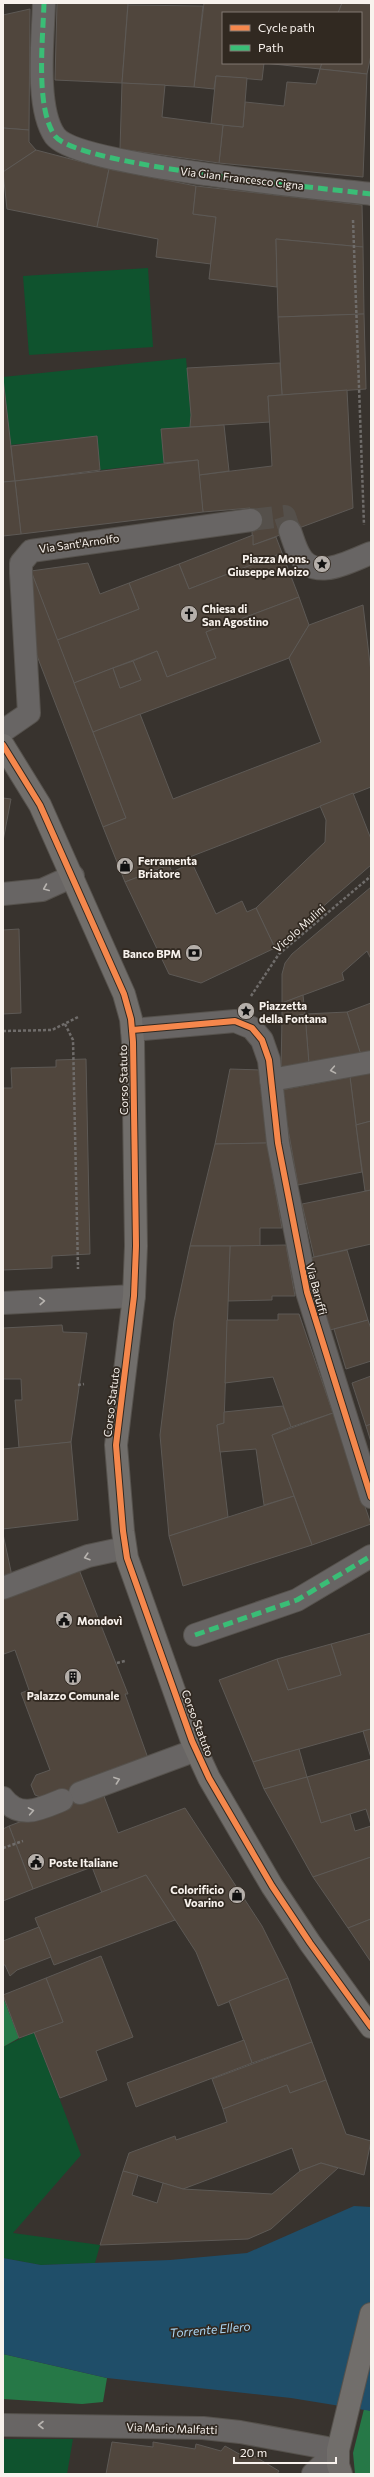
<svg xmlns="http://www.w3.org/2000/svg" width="374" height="2477" font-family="Commissioner,sans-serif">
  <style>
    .green { fill: #0f532e }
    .forest { fill: #267847 }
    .water { fill: #1f4e69 }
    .building { fill: #50463d; stroke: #5d5955 }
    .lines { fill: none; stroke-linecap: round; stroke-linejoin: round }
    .minor-tunnel { stroke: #55504b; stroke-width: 22; stroke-dasharray: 22 11; stroke-linecap: butt }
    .minor-casing { stroke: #56524d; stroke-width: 24 }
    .major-casing { stroke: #56524d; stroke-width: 24 }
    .path { stroke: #6f6c6a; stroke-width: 2.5; stroke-dasharray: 3 2; stroke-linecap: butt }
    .minor { stroke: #686564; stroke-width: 22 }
    .major { stroke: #716e6b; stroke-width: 22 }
    .quiet { stroke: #3abd76; stroke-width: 5; stroke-dasharray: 10 5; stroke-linecap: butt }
    .cycleway-casing { stroke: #312921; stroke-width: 8 }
    .cycleway { stroke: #f5874c; stroke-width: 6 }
    .oneway { stroke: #b7b3af }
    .labels { text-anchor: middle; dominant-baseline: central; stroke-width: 3.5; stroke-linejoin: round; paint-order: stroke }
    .street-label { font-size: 11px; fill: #f8f2ed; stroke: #312921 }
    .poi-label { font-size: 11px; font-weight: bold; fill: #f8f2ed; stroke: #312921; text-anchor: start }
    .water-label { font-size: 12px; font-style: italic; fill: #acd7f5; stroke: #312921 }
  </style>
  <rect width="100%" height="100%" fill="#38332e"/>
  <g class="green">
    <path d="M148,268L153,347L29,355L23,276Z"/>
    <path d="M186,358L191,415L190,427L161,429L164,463L100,470L97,436L10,445L3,377Z"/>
    <path d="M34,2032L81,2155L13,2233L100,2245L95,2263L41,2265L3,2258V2047Z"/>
    <path d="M3,2439H73L67,2474H3Z"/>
  </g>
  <g class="forest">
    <path d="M3,1997L19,2038L3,2047Z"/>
    <path d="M3,2354L107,2378L103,2402L82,2404L3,2399Z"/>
    <path d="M364,2409L371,2411V2474H355L353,2453Z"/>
  </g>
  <path class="water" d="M354,2206L371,2207V2411L291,2398L107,2378L3,2354V2258L41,2265L170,2260L247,2253Z"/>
  <g class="building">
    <path d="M57,3H128L122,83L55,80Z"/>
    <path d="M204,3H342L338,13H223V63H322L320,69L264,63L262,80L216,76L214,89L194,87Z"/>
    <path d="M342,3L371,4V55L367,74L320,69L322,63H361V13H338Z"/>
    <path d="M128,5L203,6L194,87L122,83Z"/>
    <path d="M30,9L29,130L3,128V15Z"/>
    <path d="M320,69L367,74L363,177L219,163L223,125L243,127L245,102L284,106L287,82L316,84Z"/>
    <path d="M216,76L247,78L243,127L211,124Z"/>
    <path d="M122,83L165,85L162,117L223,125L219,163L120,149Z"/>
    <path d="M3,128L29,130V142L36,150L3,172Z"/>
    <path d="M36,150L109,169L97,227L7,209L3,172Z"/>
    <path d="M109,169L196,186L193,214L216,217L211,264L156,257L158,239L97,227Z"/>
    <path d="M196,186L362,205L363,247L276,239L277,287L209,279L216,217L193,214Z"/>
    <path d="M276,239L363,247L364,314L278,317Z"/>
    <path d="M364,314L366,389L282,395L278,317Z"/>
    <path d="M280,363L282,395L268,396L270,422L190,427L191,415L187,368Z"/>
    <path d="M3,378L15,481L3,482Z"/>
    <path d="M347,390L353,508L253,545L250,508L203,512L199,475L272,466L268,396Z"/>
    <path d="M224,425L229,471L199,475L198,460L164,463L161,429Z"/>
    <path d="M97,436L100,470L15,481L11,446Z"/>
    <path d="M198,460L203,512L21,534L15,481Z"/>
    <path d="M15,481L21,534L3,536V482Z"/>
    <path d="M253,535V545L276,537L282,553L189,589L179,564Z"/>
    <path d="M282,553L299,597L206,632L216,658L167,677L157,651L74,683L57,640L139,609L129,583L179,564L189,589Z"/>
    <path d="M88,563L100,594L129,583L139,609L57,640L31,571Z"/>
    <path d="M31,571L126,818L103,827L34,648Z"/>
    <path d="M299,597L309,625L289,658L93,732L74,683L113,668L120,688L141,680L133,661L157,651L167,677L216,658L206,632Z"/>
    <path d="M363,605L371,672V787L125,882L103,827L126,818L93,732L140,714L173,799L321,742L289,658L309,625Z"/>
    <path d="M133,661L141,680L120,688L113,668Z"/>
    <path d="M353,793L371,839V865L275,948L256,908L325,842L326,820L320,806Z"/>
    <path d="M3,798L11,799L3,841Z"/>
    <path d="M192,863L216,914L242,901L247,912L256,908L275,948L201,983L169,974L125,882L169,865L172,872Z"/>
    <path d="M371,887V959L367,951L342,973L344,980L282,1003V974L285,963L292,954Z"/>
    <path d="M19,929L21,1013L3,1014V930Z"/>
    <path d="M303,995L305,1014L282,1019V1003Z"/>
    <path d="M371,1003V1051L361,1055L347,1012Z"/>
    <path d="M347,1012L361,1055L309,1064L305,1014Z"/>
    <path d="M305,1014L309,1064L281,1069L282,1019Z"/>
    <path d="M86,1059L90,1254L52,1256V1268L3,1270V1088H12L11,1068L56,1067V1060Z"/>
    <path d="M230,1069L261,1070L267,1143L215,1144Z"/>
    <path d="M371,1072V1121L356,1125L350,1077Z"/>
    <path d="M350,1077L362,1172L298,1185L281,1090Z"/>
    <path d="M371,1121V1190L365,1191L356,1125Z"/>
    <path d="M267,1143L282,1228H260V1246H190L215,1144Z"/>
    <path d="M371,1190V1244L314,1257L302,1204Z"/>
    <path d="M286,1245L295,1296H272V1300L228,1301L230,1246Z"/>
    <path d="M190,1246H230L224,1423L217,1425L228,1517L169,1536L160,1435L174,1321Z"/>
    <path d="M347,1250L368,1320L330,1330L310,1258Z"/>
    <path d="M278,1314H299L333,1413L291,1427L273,1377L225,1383L227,1320H278Z"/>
    <path d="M368,1320L371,1329V1361L346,1369L334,1329Z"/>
    <path d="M62,1325L63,1332L87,1333L71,1442L19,1448L15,1400H22L21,1379H3V1328Z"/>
    <path d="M371,1376V1424L366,1426L352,1383Z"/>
    <path d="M283,1406L291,1427L272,1435L294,1496L264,1505L256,1449L220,1452L217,1425L224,1423V1412Z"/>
    <path d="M333,1413L371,1524L312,1545L272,1435Z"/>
    <path d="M371,1424V1442L366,1426Z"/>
    <path d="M71,1442L78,1520L3,1529V1449Z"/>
    <path d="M294,1496L312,1545L183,1586L169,1536Z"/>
    <path d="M3,1534L12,1576L3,1578Z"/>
    <path d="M78,1567L128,1694H125L149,1761L83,1798L64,1806L35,1795L31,1785L36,1775L50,1770L21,1693L29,1690L15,1650L4,1654L3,1650V1594Z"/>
    <path d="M371,1633V1729L253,1762L219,1680L277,1659L288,1690L341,1675L331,1644Z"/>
    <path d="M331,1644L341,1675L288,1690L277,1659Z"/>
    <path d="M371,1729V1758L363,1731Z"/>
    <path d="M299,1749L307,1777L264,1789L253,1762Z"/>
    <path d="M371,1759V1825L366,1809L321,1823L307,1777Z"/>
    <path d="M307,1777L321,1823L350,1814L355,1831L371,1826V1857L313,1877L264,1789Z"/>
    <path d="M102,1791L118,1833L185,1808L262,1926L288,1978L218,2006L196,1952L146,1875L102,1893L92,1867L33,1889L9,1826Z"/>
    <path d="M9,1826L33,1889L3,1901V1829Z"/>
    <path d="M371,1857V1919L348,1928L313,1877Z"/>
    <path d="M146,1875L175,1920L54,1965L35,1918Z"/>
    <path d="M371,1919V1962L348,1928Z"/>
    <path d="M39,1927L51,1957L17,1970L10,1976L5,1965H3V1941Z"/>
    <path d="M101,1956L133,2037L96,2051L107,2080L60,2098L34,2032L63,2022L46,1978Z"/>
    <path d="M46,1978L63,2022L19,2038L3,1995Z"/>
    <path d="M288,1978L312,2042L252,2063L229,2001Z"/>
    <path d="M244,2040L252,2063L136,2107L127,2083Z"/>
    <path d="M312,2042L326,2080L290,2093L287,2085L223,2109L212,2079Z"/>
    <path d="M326,2080L346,2134L371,2141L364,2175L321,2163L300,2171L292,2148L183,2189L123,2171L129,2153L175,2136L176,2140L227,2122L223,2109L287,2085L290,2093Z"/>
    <path d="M321,2163L338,2168L271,2229L248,2239L100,2245L123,2171L138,2175L132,2195L157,2203L163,2183L183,2189L272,2194L300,2171Z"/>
    <path d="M112,2442L153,2447V2442L195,2449L196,2444L221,2451L225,2446L241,2455L244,2450L279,2471L277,2474H106Z"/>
  </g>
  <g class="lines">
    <path class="minor-tunnel" d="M251,520L285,516L290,531"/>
    <defs>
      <g id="minor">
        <path d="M44,3C43,38 35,108 55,136C78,166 323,188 371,194"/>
        <path d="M290,531C293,539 295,547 299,554C314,583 350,561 371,553"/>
        <path d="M3,731L29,713L21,573V563L31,551L251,520"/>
        <path d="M3,894L42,890L73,876"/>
        <path d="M132,1030L235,1021L252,1028L262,1040L269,1060L278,1143L307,1292L371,1497"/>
        <path d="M271,1080L371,1062"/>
        <path d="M3,1303L134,1296"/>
        <path d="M3,1588L88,1556L125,1548"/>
        <path d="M195,1635L297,1600L371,1556"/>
        <path d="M80,1793L196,1750"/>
        <path d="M3,1798C20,1820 40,1809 62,1800"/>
        <path d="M3,2425L203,2428L240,2432L338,2450"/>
        <path d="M313,2474L338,2450"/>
      </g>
      <g id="major">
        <path d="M3,745L40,805L124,994L131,1019L133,1042L136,1246L134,1296L116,1445L123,1531L127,1558L192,1741L209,1778L272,1886L310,1943L371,2027"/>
        <path d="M341,2474L338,2465V2450L371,2314"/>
      </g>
    </defs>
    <use href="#minor" class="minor-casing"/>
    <use href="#major" class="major-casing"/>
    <g class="path">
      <path d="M353,220L364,525"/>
      <path d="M251,996L279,954L371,876"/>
      <path d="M65,1024L73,1040L78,1269"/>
      <path d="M3,1031L52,1030L78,1017"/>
      <path d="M78,1385L84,1384"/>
      <path d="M117,1663L125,1661"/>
      <path d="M3,1848L23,1841"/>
    </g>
    <use href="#minor" class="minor"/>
    <use href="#major" class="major"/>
    <g class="quiet">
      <path d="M44,3C43,38 35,108 55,136C78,166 323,188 371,194"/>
      <path d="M195,1635L297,1600L371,1556"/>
    </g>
    <defs>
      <g id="cycleway">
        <path d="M3,745L40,805L124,994L131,1019L133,1042L136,1246L134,1296L116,1445L123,1531L127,1558L192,1741L209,1778L272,1886L310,1943L371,2027"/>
        <path d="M132,1030L235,1021L252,1028L262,1040L269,1060L278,1143L307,1292L371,1497"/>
      </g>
    </defs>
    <use href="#cycleway" class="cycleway-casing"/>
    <use href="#cycleway" class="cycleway"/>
  </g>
  <defs><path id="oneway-chevron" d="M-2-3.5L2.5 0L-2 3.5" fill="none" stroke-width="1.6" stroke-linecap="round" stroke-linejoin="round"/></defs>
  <g class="oneway">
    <use href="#oneway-chevron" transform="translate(46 888) rotate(157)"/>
    <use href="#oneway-chevron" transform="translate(333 1070) rotate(170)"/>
    <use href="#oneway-chevron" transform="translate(42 1301) rotate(-3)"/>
    <use href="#oneway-chevron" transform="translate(87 1557) rotate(163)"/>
    <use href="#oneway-chevron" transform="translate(117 1780) rotate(-20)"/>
    <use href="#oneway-chevron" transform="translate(31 1811) rotate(-10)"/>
    <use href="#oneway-chevron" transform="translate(41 2425) rotate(-180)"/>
  </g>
  <defs>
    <symbol id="sight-disc" viewBox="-11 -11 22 22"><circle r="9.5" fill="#b5afaa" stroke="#312921"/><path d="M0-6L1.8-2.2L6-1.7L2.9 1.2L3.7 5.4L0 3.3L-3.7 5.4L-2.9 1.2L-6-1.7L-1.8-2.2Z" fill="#111"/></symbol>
    <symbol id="church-disc" viewBox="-11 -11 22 22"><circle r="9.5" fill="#b5afaa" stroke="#312921"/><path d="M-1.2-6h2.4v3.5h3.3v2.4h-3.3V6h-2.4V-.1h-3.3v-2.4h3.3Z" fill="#111"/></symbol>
    <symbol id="shop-disc" viewBox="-11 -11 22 22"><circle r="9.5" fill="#b5afaa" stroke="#312921"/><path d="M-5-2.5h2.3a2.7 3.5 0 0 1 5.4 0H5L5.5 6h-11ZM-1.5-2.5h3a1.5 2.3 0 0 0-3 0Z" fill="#111"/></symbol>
    <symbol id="bank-disc" viewBox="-11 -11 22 22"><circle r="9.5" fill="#b5afaa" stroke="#312921"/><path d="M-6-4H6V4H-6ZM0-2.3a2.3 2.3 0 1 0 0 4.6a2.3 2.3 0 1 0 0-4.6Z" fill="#111"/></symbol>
    <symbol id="civic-disc" viewBox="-11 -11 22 22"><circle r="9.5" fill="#b5afaa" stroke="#312921"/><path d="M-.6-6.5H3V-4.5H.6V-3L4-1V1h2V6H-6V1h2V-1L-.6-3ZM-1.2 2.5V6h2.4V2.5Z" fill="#111"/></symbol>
    <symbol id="building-disc" viewBox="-11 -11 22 22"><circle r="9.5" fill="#b5afaa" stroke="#312921"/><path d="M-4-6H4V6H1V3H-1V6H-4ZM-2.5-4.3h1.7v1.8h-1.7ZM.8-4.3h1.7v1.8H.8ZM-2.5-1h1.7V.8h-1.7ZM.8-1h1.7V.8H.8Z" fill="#111"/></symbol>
  </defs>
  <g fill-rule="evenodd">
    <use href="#sight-disc" x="312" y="554" width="20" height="20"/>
    <use href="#church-disc" x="179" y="604" width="20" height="20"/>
    <use href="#shop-disc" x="115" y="856" width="20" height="20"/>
    <use href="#bank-disc" x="184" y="943" width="20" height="20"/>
    <use href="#sight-disc" x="236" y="1001" width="20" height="20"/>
    <use href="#civic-disc" x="54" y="1610" width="20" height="20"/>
    <use href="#building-disc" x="63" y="1667" width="20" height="20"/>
    <use href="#civic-disc" x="26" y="1852" width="20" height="20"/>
    <use href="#shop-disc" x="227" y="1885" width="20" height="20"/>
  </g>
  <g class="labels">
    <g class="street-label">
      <text transform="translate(242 178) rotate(7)">Via Gian Francesco Cigna</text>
      <text transform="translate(79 543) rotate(-8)">Via Sant'Arnolfo</text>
      <text transform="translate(299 928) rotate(-42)">Vicolo Mulini</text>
      <text transform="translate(123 1080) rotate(-91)">Corso Statuto</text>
      <text transform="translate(317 1289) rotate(75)">Via Baruffi</text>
      <text transform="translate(111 1402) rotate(-83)">Corso Statuto</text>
      <text transform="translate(198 1723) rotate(69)">Corso Statuto</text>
      <text transform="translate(172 2428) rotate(2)">Via Mario Malfatti</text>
    </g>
    <g class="poi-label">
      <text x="309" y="558" text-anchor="end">Piazza Mons.<tspan x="309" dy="13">Giuseppe Moizo</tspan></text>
      <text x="202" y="608">Chiesa di<tspan x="202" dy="13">San Agostino</tspan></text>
      <text x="138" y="860">Ferramenta<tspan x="138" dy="13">Briatore</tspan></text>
      <text x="181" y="953" text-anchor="end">Banco BPM</text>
      <text x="259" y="1005">Piazzetta<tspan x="259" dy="13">della Fontana</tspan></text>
      <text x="77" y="1620">Mondovì</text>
      <text x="73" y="1695" text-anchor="middle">Palazzo Comunale</text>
      <text x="49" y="1862">Poste Italiane</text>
      <text x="224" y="1889" text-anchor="end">Colorificio<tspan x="224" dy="13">Voarino</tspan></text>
    </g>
    <g class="water-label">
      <text transform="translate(210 2329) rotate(-5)">Torrente Ellero</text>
    </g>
  </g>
  <rect width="374" height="2477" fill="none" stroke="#f8f2ed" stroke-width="8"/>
  <rect x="222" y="12" width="140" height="52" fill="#312921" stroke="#817973"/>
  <rect x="230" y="25" width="20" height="6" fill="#f5874c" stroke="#817973"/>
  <text x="258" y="32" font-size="12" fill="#f8f2ed">Cycle path</text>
  <rect x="230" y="45" width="20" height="6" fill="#3abd76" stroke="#817973"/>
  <text x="258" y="52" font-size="12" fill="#f8f2ed">Path</text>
  <path d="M234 2457v6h102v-6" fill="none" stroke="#f8f2ed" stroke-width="2"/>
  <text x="240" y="2457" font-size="12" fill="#f8f2ed" stroke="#312921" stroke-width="3" paint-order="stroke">20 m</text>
</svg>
